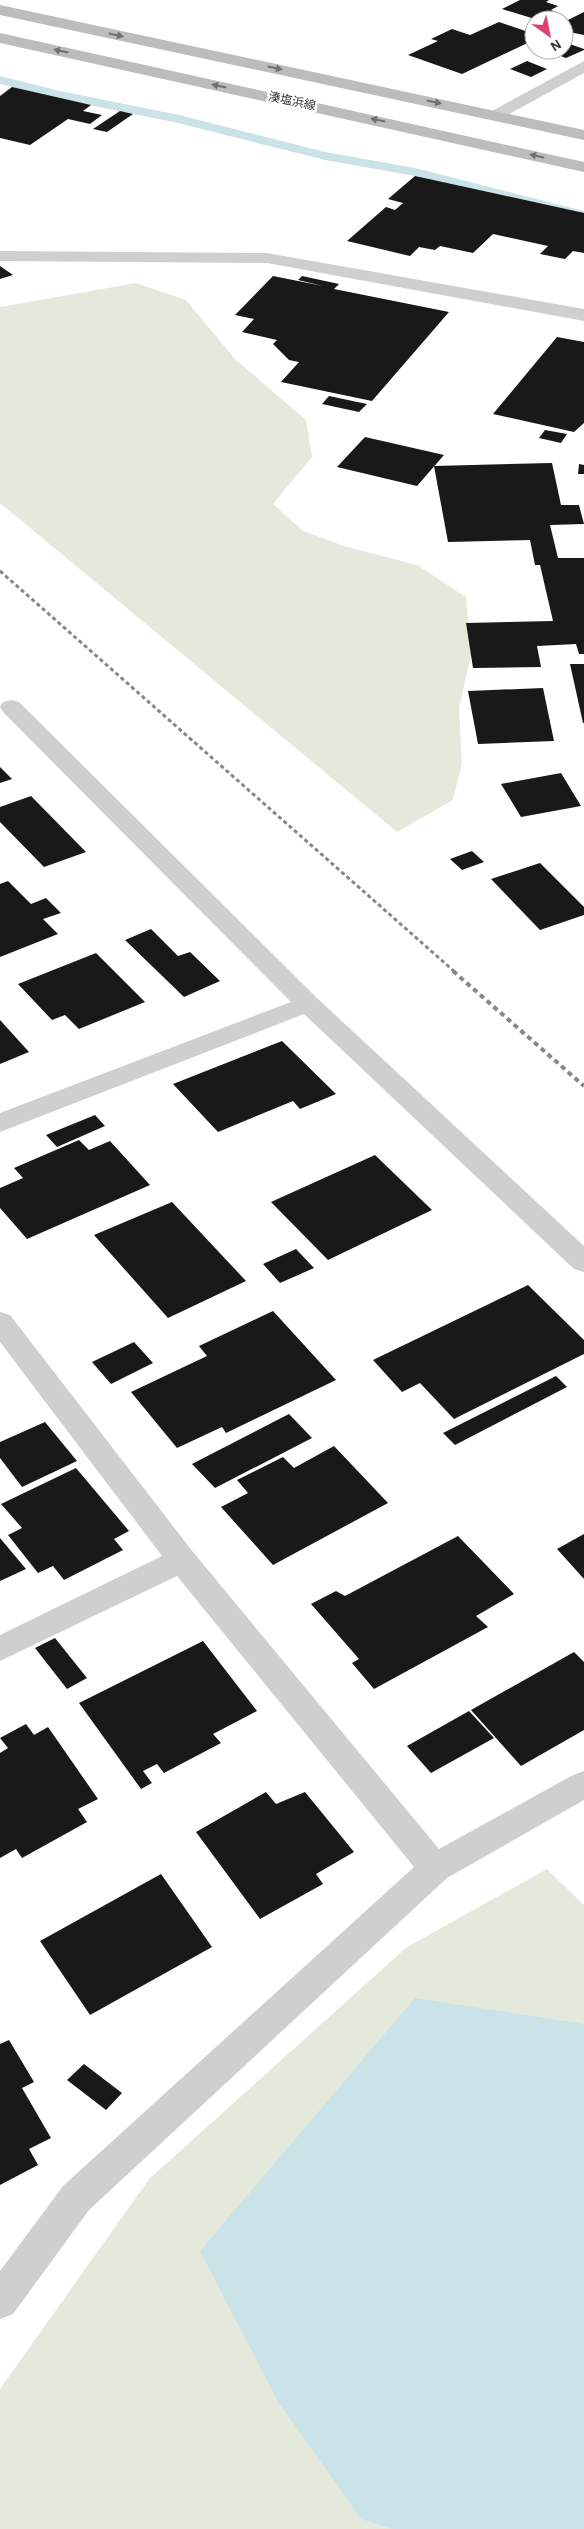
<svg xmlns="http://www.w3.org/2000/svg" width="584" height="2529" font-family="'Alegreya Sans','Noto Sans JP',sans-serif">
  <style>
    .green { fill: #e5e9dc }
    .water { fill: #cae3e8 }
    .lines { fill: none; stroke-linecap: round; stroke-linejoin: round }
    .stream { fill: #cae3e8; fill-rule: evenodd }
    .building { fill: #191919 }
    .street { fill: #cfcfcf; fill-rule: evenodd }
    .secondary { fill: #bcbcbc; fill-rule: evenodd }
    .rail-far1 { stroke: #878787; stroke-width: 3; stroke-dasharray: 4 3; stroke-linecap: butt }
    .rail { stroke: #878787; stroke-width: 4; stroke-dasharray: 5 4; stroke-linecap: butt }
    .oneway { fill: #707070 }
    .labels { text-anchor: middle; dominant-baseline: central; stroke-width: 5; stroke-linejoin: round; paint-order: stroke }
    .far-street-label { font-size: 12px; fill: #323232; stroke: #fff }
  </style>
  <rect width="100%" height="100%" fill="#fff"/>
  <g class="green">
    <path d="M136,283L186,300L235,359L306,420L312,457L273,504L303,531L344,546L417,565L466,597L471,655L459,708L462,763L453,800L397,832L0,503V307Z"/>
    <path d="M547,1869L584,1905V2529H0V2389L149,2179L407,1947Z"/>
  </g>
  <path class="water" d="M415,1998L584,2024V2529H393L361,2519L277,2400L200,2251Z"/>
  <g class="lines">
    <path class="stream" d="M0,76L60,91L179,115L325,152L415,168L584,211V219L415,176L325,160L178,123L60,99L0,84Z"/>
  </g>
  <g class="building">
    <path d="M520,0H549L546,2L558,6L551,10L556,12L538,20L502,9Z"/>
    <path d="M584,12V35L564,31V22Z"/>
    <path d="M499,22L534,34V40L462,74L408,55L438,41L431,39L452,29L470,35Z"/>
    <path d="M564,42L584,49V50L566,58L545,50H564Z"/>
    <path d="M527,61L547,69L531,77L510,69Z"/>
    <path d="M12,87L91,105L83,111L102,115L90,124L68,119L30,145L0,138V96Z"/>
    <path d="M120,111L133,114L107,132L93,129Z"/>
    <path d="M415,176L584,213V253L573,251L565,259L540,254L548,246L493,234L473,253L440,246L435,250L419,247L410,256L347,241L386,207L395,210L403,203L388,199Z"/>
    <path d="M0,266L13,275L0,279Z"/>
    <path d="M273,276L323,286L298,280L302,276L339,284L334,289L449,312L372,401L281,382L299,362L289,360L273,344L277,340L242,332L254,319L235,315Z"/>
    <path d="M557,337L584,342V423L574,432L493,414Z"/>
    <path d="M329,396L367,404L359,412L322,404Z"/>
    <path d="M545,430L567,434L561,443L539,438Z"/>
    <path d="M365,437L444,455L417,486L337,467Z"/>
    <path d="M552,463L561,505H579L584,524L550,525L558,558H584V654H579L576,644L537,646L541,667L473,668L466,623L553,621L540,565H535L530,540L448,542L434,466Z"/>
    <path d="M579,464L584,465V474H578Z"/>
    <path d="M570,664H584V723H583Z"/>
    <path d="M543,688L554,741L478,744L468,691Z"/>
    <path d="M0,767L12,779L0,783Z"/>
    <path d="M561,773L581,806L521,817L501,784Z"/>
    <path d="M31,796L86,852L44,867L0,822V807Z"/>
    <path d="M472,851L484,862L462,870L450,859Z"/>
    <path d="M540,863L584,907V915L540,930L491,879Z"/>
    <path d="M8,881L31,904L46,898L61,913L43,919L58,934L0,957V884Z"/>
    <path d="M151,929L178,956L190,952L220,981L184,997L125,940Z"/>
    <path d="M96,953L145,1002L79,1029L65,1015L52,1020L18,984Z"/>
    <path d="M0,1020L29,1052L0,1064Z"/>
    <path d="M282,1041L336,1094L300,1109L293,1101L218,1132L173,1084Z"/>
    <path d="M95,1115L105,1126L57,1147L46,1135Z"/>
    <path d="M79,1140L89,1150L110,1141L150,1185L27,1239L0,1208V1188L23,1178L14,1168Z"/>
    <path d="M375,1155L432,1210L328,1260L271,1202Z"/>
    <path d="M172,1202L246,1281L168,1318L94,1235Z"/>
    <path d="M296,1249L314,1268L280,1283L263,1264Z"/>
    <path d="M528,1285L584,1340V1354L454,1419L420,1383L402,1392L373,1360Z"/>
    <path d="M273,1311L336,1380L226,1433L222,1427L177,1448L131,1392L207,1356L199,1346Z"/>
    <path d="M134,1342L153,1363L111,1384L92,1362Z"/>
    <path d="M556,1376L567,1387L455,1445L443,1433Z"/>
    <path d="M289,1414L312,1438L215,1488L192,1464Z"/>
    <path d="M45,1422L77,1461L22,1487L0,1458V1442Z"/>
    <path d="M334,1446L388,1503L273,1565L221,1507L248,1493L237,1480L283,1457L294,1468Z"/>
    <path d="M76,1468L129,1531L114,1539L123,1550L64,1580L53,1566L38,1573L8,1535L22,1528L1,1504Z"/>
    <path d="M584,1534V1579L557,1549Z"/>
    <path d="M458,1536L514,1594L476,1616L488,1627L374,1689L352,1663L359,1659L311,1604L336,1591L345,1596Z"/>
    <path d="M0,1538L26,1569L0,1581Z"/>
    <path d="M55,1638L87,1678L67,1689L35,1648Z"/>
    <path d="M203,1641L257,1711L213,1734L221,1743L164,1773L157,1764L143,1771L152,1783L141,1789L79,1703Z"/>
    <path d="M574,1652L584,1662V1730L521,1766L471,1710Z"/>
    <path d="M469,1711L494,1738L431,1773L407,1746Z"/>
    <path d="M26,1724L34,1735L48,1727L98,1799L78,1809L87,1822L22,1858L16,1849L0,1858V1753L8,1748L0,1738Z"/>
    <path d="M266,1792L276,1804L305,1792L354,1852L316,1874L323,1884L260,1919L196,1832Z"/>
    <path d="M161,1874L212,1947L90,2015L40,1941Z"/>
    <path d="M9,2040L34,2082L22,2088L51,2138L29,2149L38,2165L0,2185V2044Z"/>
    <path d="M84,2064L122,2093L106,2110L67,2080Z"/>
  </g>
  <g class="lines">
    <g class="street">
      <path d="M584,61V73L502,118L496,120L488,115L490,112Z"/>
      <path d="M0,251L267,253L584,309V321L267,263L0,261Z"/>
      <path d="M11,700L19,702L317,998L584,1246V1272L574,1269L304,1014L0,1132V1113L291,1002L3,712L0,707L3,702Z"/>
      <path d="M0,1312L10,1315L193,1552L439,1849L573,1775L584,1771V1800L447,1878L89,2210L13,2314L0,2319V2271L63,2186L414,1867L177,1576L0,1661V1635L162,1556L0,1342Z"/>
    </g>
    <g class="secondary">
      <path d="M0,5L584,130V140L0,15Z"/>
      <path d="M0,33L584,162V172L0,43Z"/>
    </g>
    <path class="rail-far1" d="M0,571L455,972"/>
    <path class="rail" d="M453,971L584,1086"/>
  </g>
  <defs><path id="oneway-solid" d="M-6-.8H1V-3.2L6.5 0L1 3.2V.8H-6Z" transform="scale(1.25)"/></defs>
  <g class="oneway">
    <use href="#oneway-solid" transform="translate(116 35) rotate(12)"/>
    <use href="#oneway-solid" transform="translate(61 51) rotate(-168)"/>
    <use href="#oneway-solid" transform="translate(275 68) rotate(12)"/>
    <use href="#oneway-solid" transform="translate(219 86) rotate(-168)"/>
    <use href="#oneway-solid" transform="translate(434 102) rotate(12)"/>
    <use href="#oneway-solid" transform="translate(378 120) rotate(-168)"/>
    <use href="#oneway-solid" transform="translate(537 156) rotate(-167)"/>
  </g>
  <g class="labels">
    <g class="far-street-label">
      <text transform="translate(292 101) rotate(12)">湊塩浜線</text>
    </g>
  </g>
  <g transform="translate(549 35) rotate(147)"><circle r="24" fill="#ffffff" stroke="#adadad"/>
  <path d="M0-4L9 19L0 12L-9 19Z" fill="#dd416e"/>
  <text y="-8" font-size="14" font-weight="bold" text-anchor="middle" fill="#323232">N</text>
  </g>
</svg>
